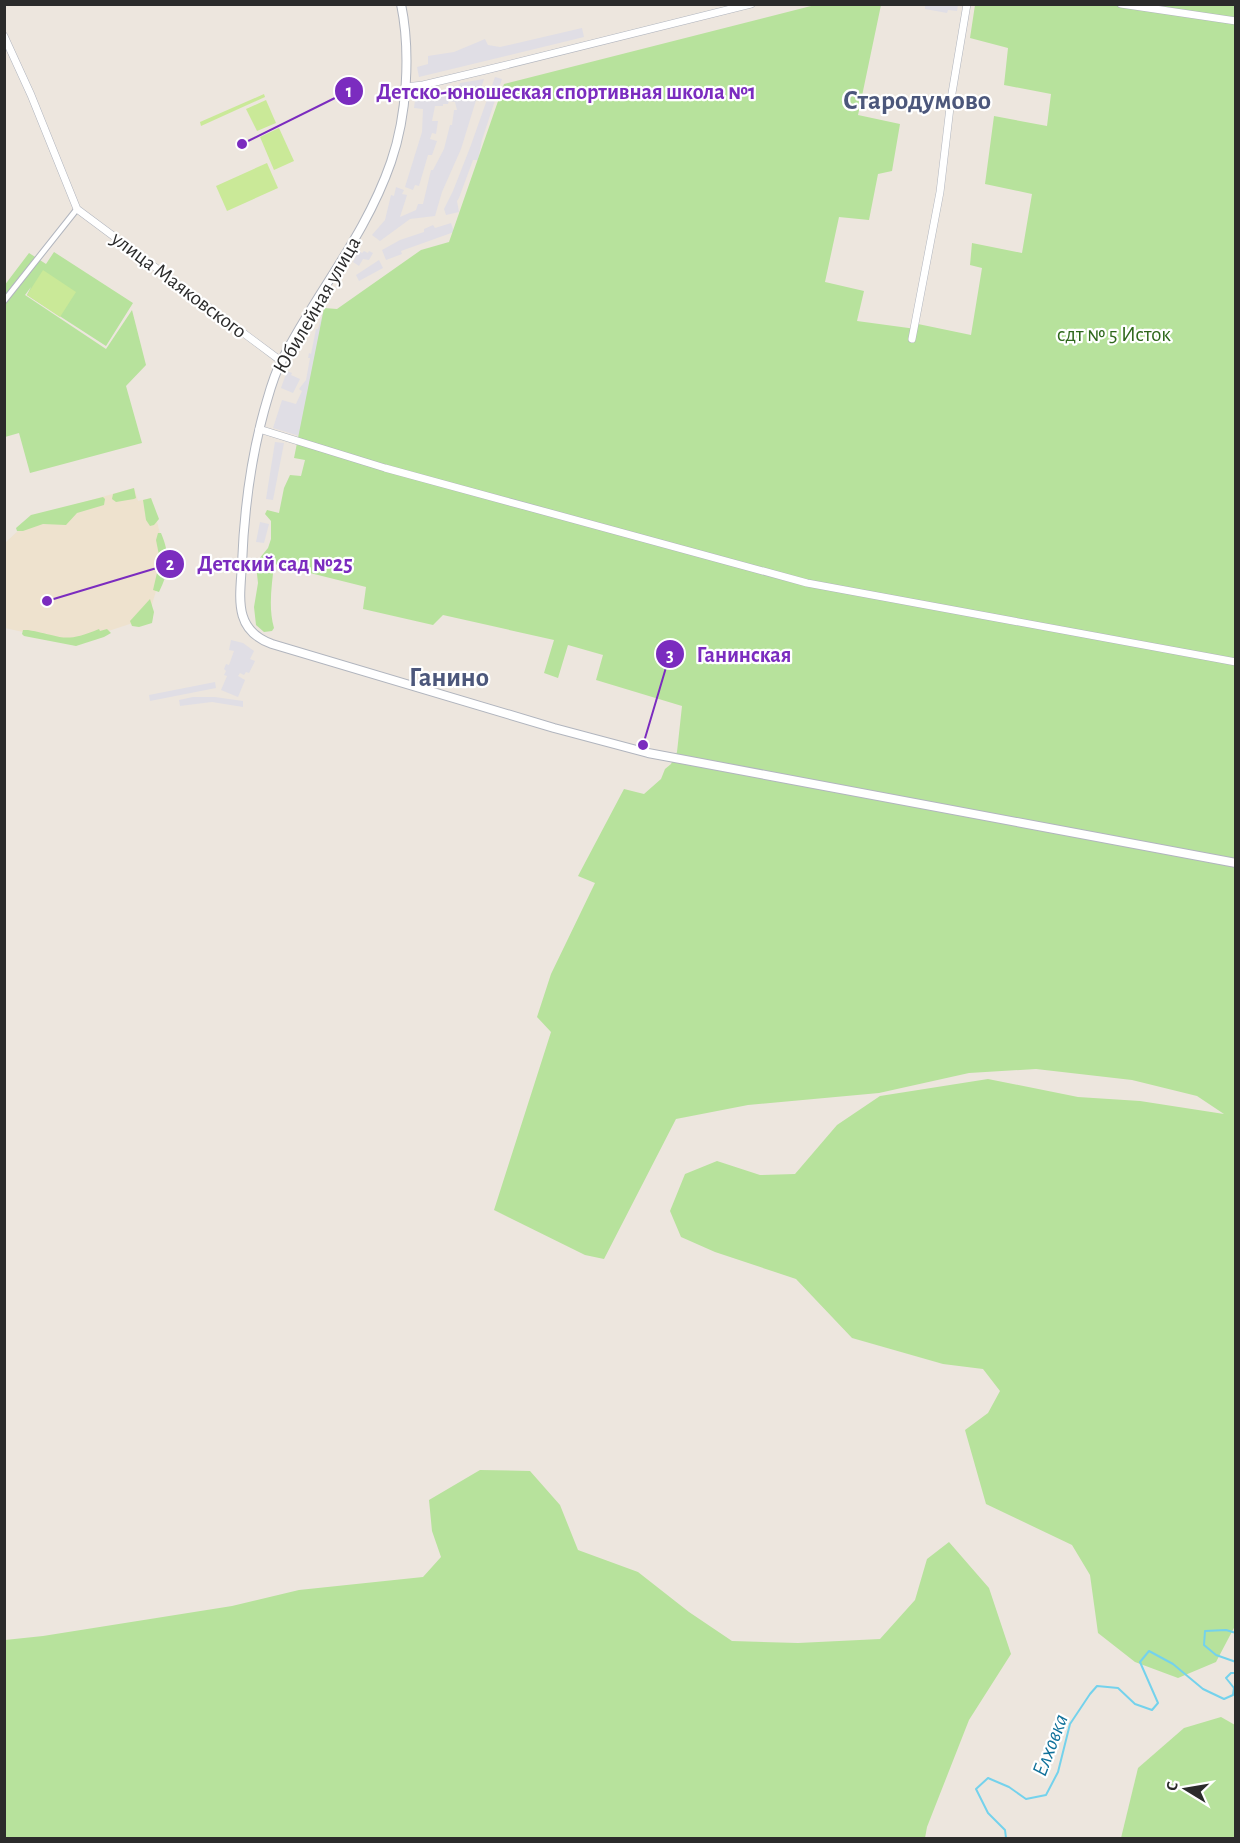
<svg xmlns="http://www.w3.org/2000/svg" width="1240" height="1843" font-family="'Alegreya Sans',sans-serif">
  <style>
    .industrial { fill: #e0dee5 }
    .education { fill: #eee2ce }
    .green { fill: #b7e29c }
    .pitch { fill: #cae998 }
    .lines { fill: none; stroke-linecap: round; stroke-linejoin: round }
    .stream { stroke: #74d2ec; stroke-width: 2 }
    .pedestrian-casing { stroke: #b1b5be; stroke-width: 7 }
    .minor-casing { stroke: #b1b5be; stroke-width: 8 }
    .tertiary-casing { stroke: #b1b5be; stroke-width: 10 }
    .pedestrian { stroke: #fff; stroke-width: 5 }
    .minor { stroke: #fff; stroke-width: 7 }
    .tertiary { stroke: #fff; stroke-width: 8 }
    .labels { text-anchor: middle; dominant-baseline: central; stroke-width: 4.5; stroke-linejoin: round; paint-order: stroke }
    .street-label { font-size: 21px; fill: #2b2b2b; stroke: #fff }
    .park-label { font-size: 21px; fill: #2f681c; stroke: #fff }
    .water-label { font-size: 22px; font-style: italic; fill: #11719a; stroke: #fff }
    .district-label { font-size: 27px; font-weight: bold; fill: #4c577b; stroke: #fff }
    .leader { fill: none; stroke: #7b2cbf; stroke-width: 2 }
    .callout-dot { fill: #7b2cbf; stroke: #fff; stroke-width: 2 }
    .mark-label { font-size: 18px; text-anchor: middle; font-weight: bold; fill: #fff }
    .callout-label { font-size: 22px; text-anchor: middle; font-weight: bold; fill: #7b2cbf; stroke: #fff; stroke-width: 4.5; stroke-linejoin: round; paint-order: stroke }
  </style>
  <rect width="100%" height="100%" fill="#ede6de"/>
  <g class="industrial">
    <path d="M917,5L958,4V5L957,11L948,10L947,13L925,9V6Z"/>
    <path d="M582,28L584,37L419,77L417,67L428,64V56L454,52L485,39L488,45L500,47Z"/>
    <path d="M495,77L502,79L482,140L478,160H473L459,198L457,201L459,212L446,215L444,209L453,191L471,145Z"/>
    <path d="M484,79L480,92L459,87L460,83Z"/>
    <path d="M433,91L457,94L458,92L477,97L461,149L442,192L435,216L410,219L380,241L372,235L385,220L391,195L394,196L396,187L404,190L402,194L407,195L400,217L416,210L418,204H423L431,170H433L444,149L450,125H452L454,110H457L455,102L449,101L448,104H443V106H435L432,121H438L436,134L432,133L430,139L437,141L432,155H428L419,186L415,185L413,190L405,187L422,132L423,109L414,108L415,100H419L421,92L429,93Z"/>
    <path d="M451,223L454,232L401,251L402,254L386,260L382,250L400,240L424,232V229L433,225L435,228Z"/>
    <path d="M359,251L362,253L364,251L368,253L369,251L373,253L369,260L363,259L359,266L353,262Z"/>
    <path d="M379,260L383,268L359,281L356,275Z"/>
    <path d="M323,313L327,314L312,383L307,393L308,401L299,436L273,428L282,400L296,404L302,391L299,389L306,380L310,358H308L309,353L311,354L316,329H318Z"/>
    <path d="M287,371L292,373L291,375L300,379L293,393L281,388Z"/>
    <path d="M275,442L284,443L273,500L266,499Z"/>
    <path d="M260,522L269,524L264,543L256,542Z"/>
    <path d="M231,640L243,643L254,651L250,659L255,661L249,673L246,672L244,675L240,673L238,676L245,680L238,697L221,690L227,676L224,675L226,671L224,669L226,664L229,665L234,651L229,650Z"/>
    <path d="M215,682L216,688L150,701L149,695Z"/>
    <path d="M193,697H215L243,701V707L212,702L180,706L179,700Z"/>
  </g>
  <path class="education" d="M134,488L138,501L151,498L166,557L148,618L72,643L5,628V543L34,516Z"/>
  <g class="green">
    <path d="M815,5H881L858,115L900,124L892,171L878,174L869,220L839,217L825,282L864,291L857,321L916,329L918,324L971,335L982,268L970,265L972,243L1022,253L1032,194L985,184L994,116L1047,126L1051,94L1004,85L1008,48L970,38L975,5H1235L1236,1624L1216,1662L1178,1678L1135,1662L1098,1633L1090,1575L1072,1545L986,1504L965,1430L988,1413L1000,1391L983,1369L943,1364L852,1338L796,1279L715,1252L681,1237L670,1211L685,1174L717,1161L760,1175L795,1174L837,1125L880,1096L988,1079L1078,1097L1140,1101L1224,1114L1197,1096L1132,1080L1036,1069L969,1073L879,1093L748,1105L676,1119L604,1259L585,1255L494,1210L551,1032L537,1017L551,974L595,883L578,876L624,789L644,794L661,779L665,769L671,764L677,752L682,706L596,680L603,655L568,645L558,678L544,673L554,640L443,615L433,625L363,609L366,587L274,564C272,585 268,607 274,628L272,631L264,632L256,625L254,607L258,583L257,574L259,559L268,548L271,539V521L265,514L267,510L279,513L284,488L290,475L301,476L305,460L294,458L324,308L337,309L421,250L449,242L504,84Z"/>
    <path d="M54,252L133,303L106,346L27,295L31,287L25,295L106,349L132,310L146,365L126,386L142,443L30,473L19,433L5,437L4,286L29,253L46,264Z"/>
    <path d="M134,488L136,498L134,499L116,502L112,499L113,494Z"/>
    <path d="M103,497L105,499L104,505L77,513L66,525L43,524L23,531H17L16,528L31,515Z"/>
    <path d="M151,498L159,519L154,525L150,526L146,520L143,500Z"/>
    <path d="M158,533H161C170,554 170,571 159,592L153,590L160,560L156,540Z"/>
    <path d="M150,599L154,612L152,623L139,627L132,626L130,621Z"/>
    <path d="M99,629L100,631L107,629L111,633L104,637L76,646L24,636L22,634L23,630H28C63,636 63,644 99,629Z"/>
    <path d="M480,1470L530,1471L560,1505L578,1550L638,1572L689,1612L732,1641L798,1643L880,1639L915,1600L927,1559L949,1542L989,1588L1011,1654L969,1720L927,1827L925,1838H5V1640L43,1636L232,1606L299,1590L423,1577L441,1557L432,1531L429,1500Z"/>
    <path d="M1221,1717L1235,1725V1838H1121L1138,1768L1184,1728Z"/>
  </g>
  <g class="pitch">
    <path d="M264,94L265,97L201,126L200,122Z"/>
    <path d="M266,100L276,123L257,131L246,109Z"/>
    <path d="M279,128L294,161L274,170L260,137Z"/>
    <path d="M267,163L278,188L227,211L216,186Z"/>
    <path d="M43,270L76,292L60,317L27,295Z"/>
  </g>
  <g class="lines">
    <g class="stream">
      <path d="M1236,1633L1226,1630L1205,1631L1204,1645L1216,1655L1236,1662"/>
      <path d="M1006,1838L1005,1830L988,1813L976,1789L988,1778L1009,1787L1026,1799L1046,1795L1058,1772L1070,1724L1090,1694L1097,1686L1118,1688L1135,1704L1152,1710L1158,1703L1140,1662L1149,1651L1173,1664L1203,1689L1224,1699L1233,1695L1234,1688L1226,1678L1231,1673H1236"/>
    </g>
    <defs>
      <path id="pedestrian" d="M4,301L77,209"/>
      <g id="minor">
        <path d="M1121,4L1236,21"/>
        <path d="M4,36L31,95L77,209L281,361"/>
        <path d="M405,87L423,85L490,69L751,4"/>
        <path d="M912,339L940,192L951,99L967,4"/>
        <path d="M259,429L385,468L807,583L1236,662"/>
      </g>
      <path id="tertiary" d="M401,4C411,52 407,116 391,162C365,237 317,291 282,360C273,376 269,394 264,411C250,462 244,512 242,564C240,598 233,630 272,644L554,728L648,753L1236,863"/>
    </defs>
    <use href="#pedestrian" class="pedestrian-casing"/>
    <use href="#minor" class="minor-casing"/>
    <use href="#tertiary" class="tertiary-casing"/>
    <use href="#pedestrian" class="pedestrian"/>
    <use href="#minor" class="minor"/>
    <use href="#tertiary" class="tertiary"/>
  </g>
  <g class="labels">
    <g class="street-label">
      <text transform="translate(179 285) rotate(37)">улица Маяковского</text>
      <text transform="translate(317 305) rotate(-60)">Юбилейная улица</text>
    </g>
    <g class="park-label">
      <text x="1114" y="334">сдт № 5 Исток</text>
    </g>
    <g class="water-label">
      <text transform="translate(1050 1745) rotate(-69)">Елховка</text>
    </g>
    <g class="district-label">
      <text x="917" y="100">Стародумово</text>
      <text x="449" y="677">Ганино</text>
    </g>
  </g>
  <path class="leader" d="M242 144L349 91M47 601L170 564M643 745L670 654"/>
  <g class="callout-dot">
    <circle cx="242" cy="144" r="6"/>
    <circle cx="47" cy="601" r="6"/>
    <circle cx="643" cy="745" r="6"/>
    <circle cx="349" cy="91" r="15"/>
    <circle cx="170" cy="564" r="15"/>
    <circle cx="670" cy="654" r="15"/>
  </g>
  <g class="mark-label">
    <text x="349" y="97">1</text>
    <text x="170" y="570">2</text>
    <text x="670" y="661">3</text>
  </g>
  <g class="callout-label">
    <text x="566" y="99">Детско-юношеская спортивная школа №1</text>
    <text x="275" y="571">Детский сад №25</text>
    <text x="744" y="662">Ганинская</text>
  </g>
  <rect width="1240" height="1843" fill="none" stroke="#2b2b2b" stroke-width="12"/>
  <g transform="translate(1186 1789) rotate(281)" stroke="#ffffff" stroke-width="4.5" paint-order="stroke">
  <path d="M0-4.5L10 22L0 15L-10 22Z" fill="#2b2b2b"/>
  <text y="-9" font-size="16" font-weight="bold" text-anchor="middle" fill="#2b2b2b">С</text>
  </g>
</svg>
